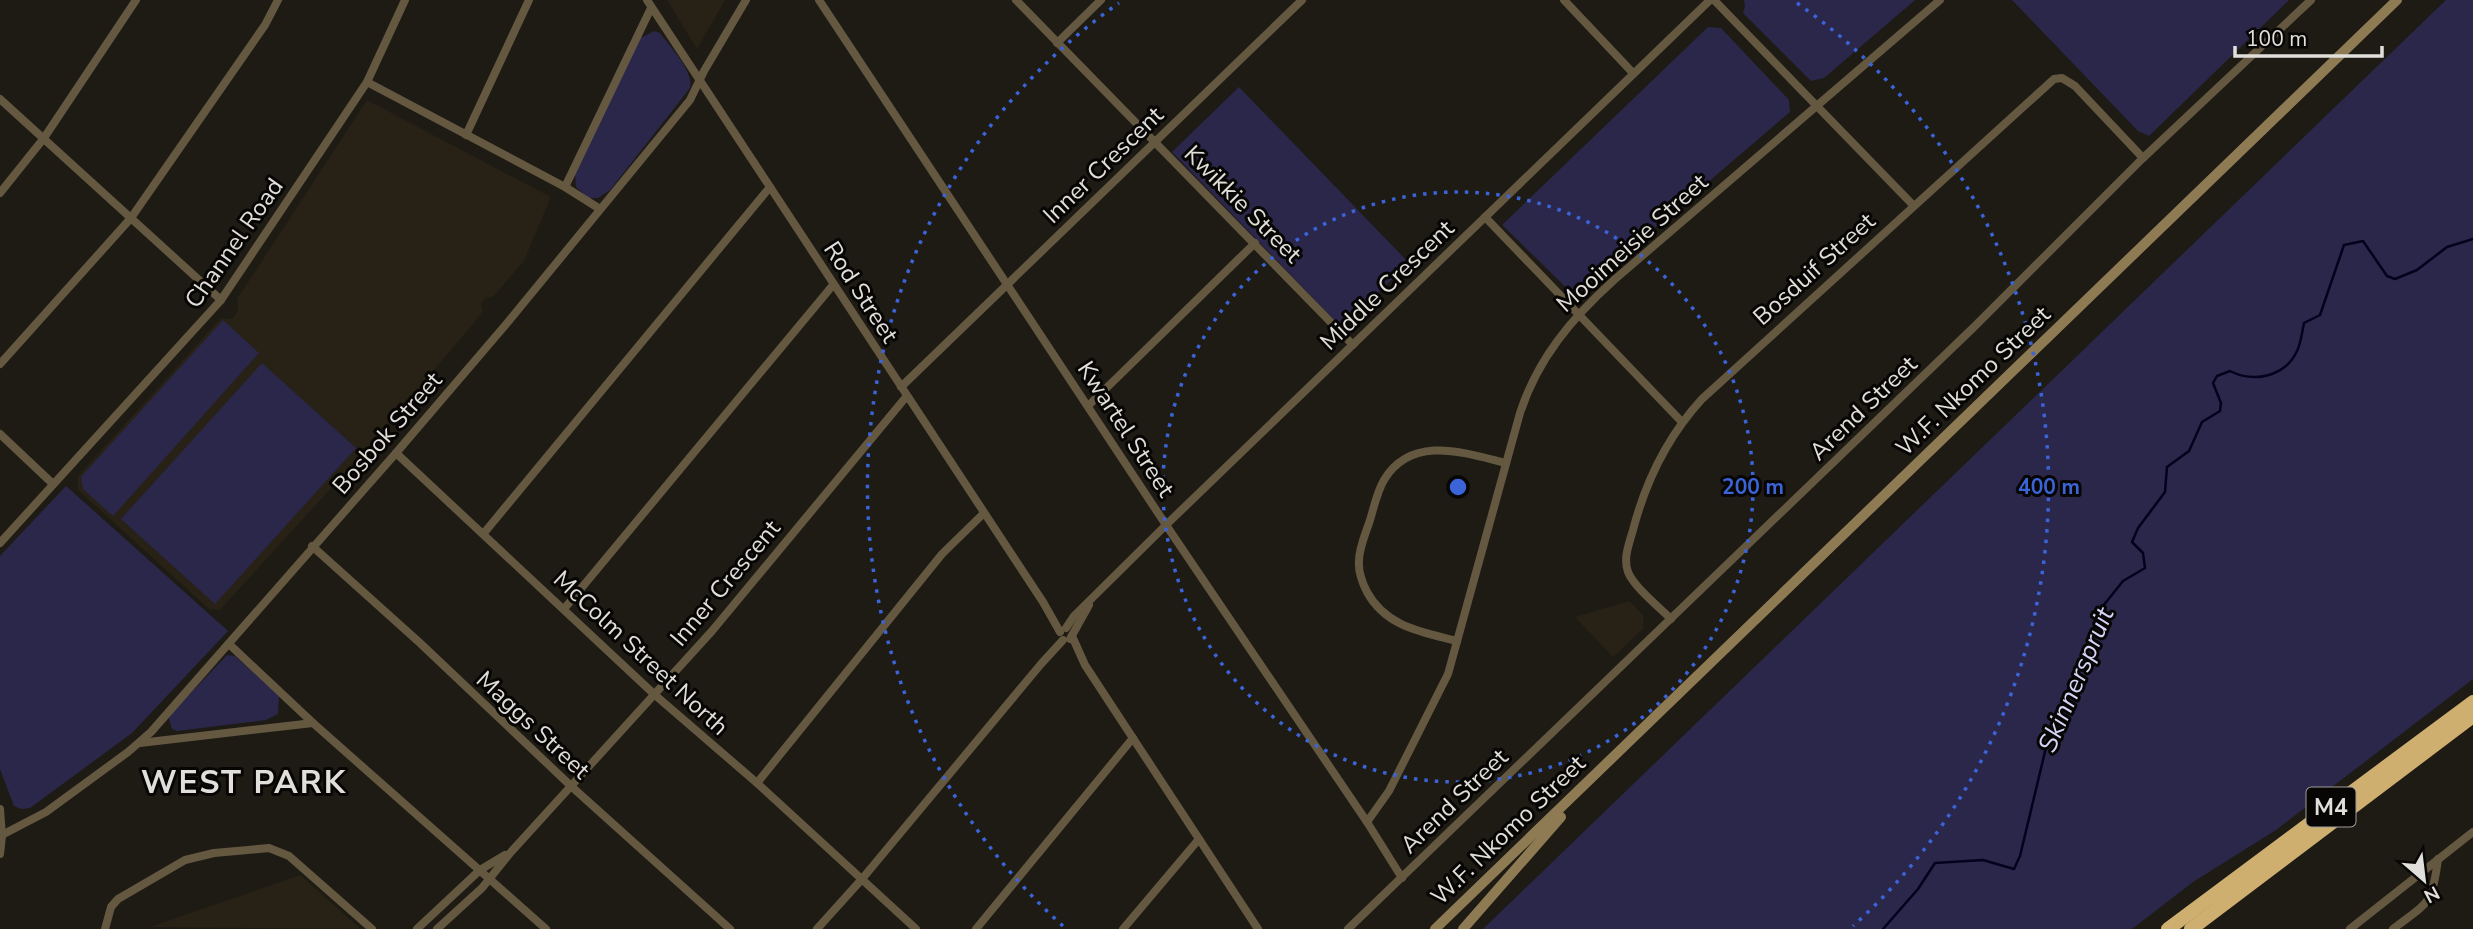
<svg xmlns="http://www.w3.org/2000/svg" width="2473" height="929" font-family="'Nunito Sans',sans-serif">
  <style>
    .built { fill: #272116 }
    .green { fill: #2b274b }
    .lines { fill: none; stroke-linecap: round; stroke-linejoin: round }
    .stream { stroke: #05001c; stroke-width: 2.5 }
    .minor { stroke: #655840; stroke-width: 8 }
    .secondary { stroke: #8f7b53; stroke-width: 10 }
    .motorway { stroke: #cfaf6f; stroke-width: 14 }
    .ring { fill: none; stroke: #3a64d8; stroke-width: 3.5; stroke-dasharray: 3.5 7 }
    .labels { text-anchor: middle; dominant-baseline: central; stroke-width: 6; stroke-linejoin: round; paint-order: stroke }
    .shield { fill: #070604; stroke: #a09e9a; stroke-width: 2 }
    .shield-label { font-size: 23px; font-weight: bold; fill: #e1dfdb }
    .street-label { font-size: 24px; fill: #e1dfdb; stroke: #070604 }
    .water-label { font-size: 26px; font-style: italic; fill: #d4d4f7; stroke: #070604 }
    .district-label { font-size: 32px; font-weight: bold; letter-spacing: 2px; fill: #e1dfdb; stroke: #070604 }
    .centre { fill: #3a64d8; stroke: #070604; stroke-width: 3.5 }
    .ring-label { font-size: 21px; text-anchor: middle; font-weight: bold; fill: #3a64d8; stroke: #070604; stroke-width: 6; stroke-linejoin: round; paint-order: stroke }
  </style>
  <rect width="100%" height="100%" fill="#1e1b15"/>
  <g class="built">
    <path d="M667,0H725L697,49Z"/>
    <path d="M367,100L551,197L524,261L494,296L486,298L481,303L483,311L469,329L364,452L220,610L209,609L78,490V476L221,318L232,319L238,311L237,299Z"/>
    <path d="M1629,601L1643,615V629L1613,657L1575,617Z"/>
    <path d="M300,875L361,929L150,927Z"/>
  </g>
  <g class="green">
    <path d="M1744,0H1915L1824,78L1811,81L1743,13L1745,6Z"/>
    <path d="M2012,0H2289L2149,136L2138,131Z"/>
    <path d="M2446,0H2473V679L2276,830L2193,882L2132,929H1483Z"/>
    <path d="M1708,27L1721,28L1789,100L1790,112L1575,296L1502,225Z"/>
    <path d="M654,31L660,33C670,47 694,71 690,88L610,190L598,198H588L576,187L575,174L639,39Z"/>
    <path d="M1239,87L1409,263L1342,328L1172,152Z"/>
    <path d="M223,320L259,353L113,516L83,489L81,477Z"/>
    <path d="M262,363L356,448L215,604L121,519Z"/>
    <path d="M66,486L228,631L132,733L30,808L21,809L14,806L0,769V556Z"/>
    <path d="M227,655L235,656L279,696L278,714L266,720L177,731L172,729L169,719L170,715Z"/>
  </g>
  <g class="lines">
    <path class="stream" d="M1883,929L1918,889L1935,863L1983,860L2014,869L2020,856L2049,735L2103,606L2123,581L2145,568L2143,553L2132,542L2138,528L2165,492L2167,467L2189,451L2202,422L2220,411L2221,403L2213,383L2217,376L2230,371C2254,383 2285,377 2297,351C2301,343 2302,332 2304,323L2320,315L2344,245L2363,241L2387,276L2395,279L2417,270L2447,247L2473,239"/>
    <g class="minor">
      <path d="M647,0L1043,602L1060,632"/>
      <path d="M819,0L1166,525L1367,822L1402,878"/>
      <path d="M1016,0L1353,345"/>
      <path d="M1564,0L1633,73"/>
      <path d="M1714,0L1913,205"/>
      <path d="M1057,43L1101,0"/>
      <path d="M367,82L565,187L600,209"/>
      <path d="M0,99L221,300"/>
      <path d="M466,135L529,0"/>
      <path d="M565,187L651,8"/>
      <path d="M0,193L44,138L136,0"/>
      <path d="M1485,217L1681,421"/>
      <path d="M0,364L131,218L265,25L278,0"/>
      <path d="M901,387L1302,0"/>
      <path d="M1089,405L1255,243"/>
      <path d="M0,434L53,484"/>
      <path d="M396,453L655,695L757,783L916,929"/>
      <path d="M484,533L770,187"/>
      <path d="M0,543L221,300L367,82L405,0"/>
      <path d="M312,546L420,643L572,787L730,929"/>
      <path d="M564,609L833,285"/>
      <path d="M1671,619C1659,607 1634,587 1628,572C1623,558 1629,544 1633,530C1646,480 1667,437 1702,399L2054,79L2062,78L2075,86L2143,158"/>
      <path d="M1066,628L1074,616L1166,525L1710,0"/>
      <path d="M1072,636L1085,665L1258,929"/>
      <path d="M1070,639L1089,605"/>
      <path d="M1457,641C1422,632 1386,627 1367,592C1362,582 1358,572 1359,561C1359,547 1366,533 1370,520C1374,507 1377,492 1384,480C1412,434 1465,453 1506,463"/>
      <path d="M229,644L313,723L546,929"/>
      <path d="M140,743L313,723"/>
      <path d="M757,783L942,554L984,513"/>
      <path d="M0,809L2,836L0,854"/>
      <path d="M1367,822L1389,791L1448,674L1520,413C1538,358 1572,318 1614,280L1940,0"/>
      <path d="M0,836L46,812L128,752L151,732L396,453L508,322L690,100L704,71L746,0"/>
      <path d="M105,929L111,907L118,899L185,860L214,853L269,848L289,856L372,929"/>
      <path d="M417,929L480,870L505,855"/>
      <path d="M437,929L482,888L511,852L712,631L906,397"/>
      <path d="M817,929L862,879L1041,664L1063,640"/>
      <path d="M976,929L1133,738"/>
      <path d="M1123,929L1199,839"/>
      <path d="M1348,929L1974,327L2143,158L2311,0"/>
      <path d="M2350,929L2473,832"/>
      <path d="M2393,929C2428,902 2432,906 2438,859"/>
    </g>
    <g class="secondary">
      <path d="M1435,929L2397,0"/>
      <path d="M1463,929L1561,817"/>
    </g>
    <g class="motorway">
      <path d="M2168,929L2473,702"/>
      <path d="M2191,929L2473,716"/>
    </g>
  </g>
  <g class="ring">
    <circle cx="1458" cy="487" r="295"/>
    <path d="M1063 926A591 591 0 0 1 1119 3M1797 3A591 591 0 0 1 1853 926"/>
  </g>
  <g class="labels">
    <rect class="shield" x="2306.5" y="787.5" width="49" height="39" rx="5"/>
    <g class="shield-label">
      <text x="2331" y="807">M4</text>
    </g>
    <g class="street-label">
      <text transform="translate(1103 165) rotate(-44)">Inner Crescent</text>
      <text transform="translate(1243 204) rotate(45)">Kwikkie Street</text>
      <text transform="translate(234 243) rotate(-55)">Channel Road</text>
      <text transform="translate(1632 243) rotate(-42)">Mooimeisie Street</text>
      <text transform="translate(1814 269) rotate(-42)">Bosduif Street</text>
      <text transform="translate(1387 285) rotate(-44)">Middle Crescent</text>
      <text transform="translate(861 292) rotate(57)">Rod Street</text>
      <text transform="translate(1973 381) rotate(-44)">W.F. Nkomo Street</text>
      <text transform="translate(1863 408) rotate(-44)">Arend Street</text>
      <text transform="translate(1126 429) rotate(57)">Kwartel Street</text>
      <text transform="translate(387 433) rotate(-49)">Bosbok Street</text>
      <text transform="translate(725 583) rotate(-50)">Inner Crescent</text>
      <text transform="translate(641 653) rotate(43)">McColm Street North</text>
      <text transform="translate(533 725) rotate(43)">Maggs Street</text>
      <text transform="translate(1454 801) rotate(-44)">Arend Street</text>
      <text transform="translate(1508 830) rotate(-44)">W.F. Nkomo Street</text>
    </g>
    <g class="water-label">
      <text transform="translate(2076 680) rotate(-67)">Skinnerspruit</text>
    </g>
    <g class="district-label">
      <text x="244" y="782">WEST PARK</text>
    </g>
  </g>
  <circle cx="1458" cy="487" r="10" class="centre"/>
  <g class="ring-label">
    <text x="1753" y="494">200 m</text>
    <text x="2049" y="494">400 m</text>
  </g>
  <g transform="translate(2424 880) rotate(152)" stroke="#070604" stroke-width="5" paint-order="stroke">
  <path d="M0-5L12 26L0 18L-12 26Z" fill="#e1dfdb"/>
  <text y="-10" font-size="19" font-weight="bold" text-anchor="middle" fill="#e1dfdb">N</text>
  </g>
  <path d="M2235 46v10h147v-10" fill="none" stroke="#e1dfdb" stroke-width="3.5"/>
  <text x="2246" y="46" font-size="21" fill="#e1dfdb" stroke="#070604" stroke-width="5" paint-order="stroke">100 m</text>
</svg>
